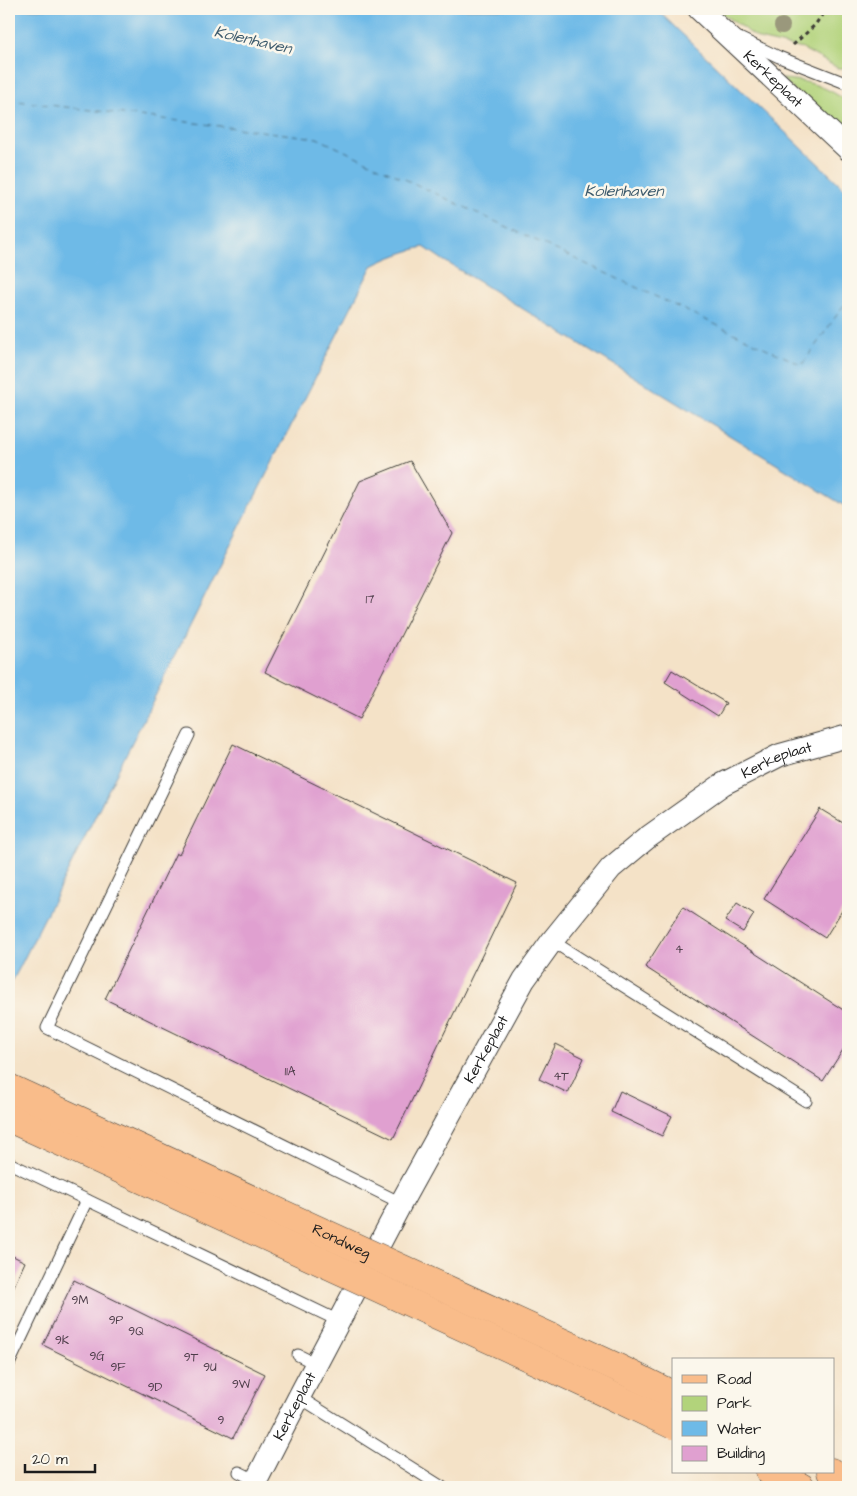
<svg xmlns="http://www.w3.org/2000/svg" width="857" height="1496" font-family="'Architects Daughter',sans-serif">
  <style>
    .green { fill: #b2d37b; stroke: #67784c }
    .water { fill: #6ebae7; stroke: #456b82 }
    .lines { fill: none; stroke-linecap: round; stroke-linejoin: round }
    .ferry { stroke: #3d5b6d; stroke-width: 1; stroke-dasharray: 6 5; stroke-linecap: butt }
    .building { fill: #e0a0d0 }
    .lane-casing { stroke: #3c3a36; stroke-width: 13 }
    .street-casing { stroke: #3c3a36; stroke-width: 24 }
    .primary-casing { stroke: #3c3a36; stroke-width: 29 }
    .path { stroke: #3c3a36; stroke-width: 3; stroke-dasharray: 4 4; stroke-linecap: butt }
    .lane { stroke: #fff; stroke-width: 11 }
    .street { stroke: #fff; stroke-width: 22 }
    .primary { stroke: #f9bc8a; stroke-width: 28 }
    .primary-bridge-casing { stroke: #3c3a36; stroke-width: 29; stroke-linecap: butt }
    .primary-bridge { stroke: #f9bc8a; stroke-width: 28 }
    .tree { fill: #9a987b }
    .labels { text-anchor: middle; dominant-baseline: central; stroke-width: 5; stroke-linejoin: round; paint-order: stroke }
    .number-label { font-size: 12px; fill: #4d3d49 }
    .street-label { font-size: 15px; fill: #1c1c1c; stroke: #fbf7ec }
    .water-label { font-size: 16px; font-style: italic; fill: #3d5b6d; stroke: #fbf7ec }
  </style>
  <rect width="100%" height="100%" fill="#fbf7ec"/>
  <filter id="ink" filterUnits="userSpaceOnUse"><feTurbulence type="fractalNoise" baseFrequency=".02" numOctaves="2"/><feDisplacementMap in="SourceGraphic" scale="10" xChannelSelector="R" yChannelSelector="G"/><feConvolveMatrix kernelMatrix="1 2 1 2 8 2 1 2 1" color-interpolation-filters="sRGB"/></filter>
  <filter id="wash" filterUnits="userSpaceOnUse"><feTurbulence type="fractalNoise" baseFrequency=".0096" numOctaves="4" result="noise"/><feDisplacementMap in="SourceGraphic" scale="20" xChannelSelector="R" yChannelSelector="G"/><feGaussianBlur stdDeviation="1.12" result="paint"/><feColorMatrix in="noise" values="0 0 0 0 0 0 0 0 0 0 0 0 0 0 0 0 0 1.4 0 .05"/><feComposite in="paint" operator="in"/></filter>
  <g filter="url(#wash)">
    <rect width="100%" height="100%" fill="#f4e2c7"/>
    <g class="green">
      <path d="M715,9H848V68H838L803,49L759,39Z"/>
      <path d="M782,79C807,80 828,87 848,102V141Z"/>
    </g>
    <path class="water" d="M9,9H656L848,192V508L443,260L424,247C406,251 389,257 372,266L225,556L20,967L9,987Z"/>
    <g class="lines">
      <path class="ferry" d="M9,100L317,138L802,365L848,299"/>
    </g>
    <g id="blocks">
      <g class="building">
        <path d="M410,461L452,533L359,719L265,672L360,481Z"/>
        <path d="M672,670L726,703L718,716L665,682Z"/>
        <path d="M233,744L517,883L393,1139L105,999L176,853L179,855Z"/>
        <path d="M820,809L848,826V901L825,938L764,899Z"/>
        <path d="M737,903L754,914L743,932L725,921Z"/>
        <path d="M683,907L848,1013V1042L823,1081L645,967Z"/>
        <path d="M556,1044L584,1058L568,1093L539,1079Z"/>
        <path d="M620,1091L672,1116L662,1136L611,1112Z"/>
        <path d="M9,1254L25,1262L9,1297Z"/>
        <path d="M74,1280L265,1374L233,1438L43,1345Z"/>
      </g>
    </g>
  </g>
  <g filter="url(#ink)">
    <use href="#blocks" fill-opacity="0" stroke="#3c3a36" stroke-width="1"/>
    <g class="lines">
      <defs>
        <g id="lane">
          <path d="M739,38L779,57L848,84"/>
          <path d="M189,735L47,1028L401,1203"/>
          <path d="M552,941L806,1101"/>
          <path d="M9,1163L87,1200"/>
          <path d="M298,1355L316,1364"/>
          <path d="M9,1364L87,1200L339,1321"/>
          <path d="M299,1397L442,1487"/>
          <path d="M239,1472L257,1481"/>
        </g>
        <g id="street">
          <path id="s1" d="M699,9L848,149"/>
          <path id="s2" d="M253,1487L299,1397L401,1203L524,980L552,941L611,868L647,838L723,784L780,755L848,736"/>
        </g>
        <g id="primary">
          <path d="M770,1472L801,1487"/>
          <path d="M831,1472L848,1480"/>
        </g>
      </defs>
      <use href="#lane" class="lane-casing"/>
      <use href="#street" class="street-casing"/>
      <use href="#primary" class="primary-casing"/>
      <path class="path" d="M793,45L815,25L826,9"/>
      <use href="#lane" class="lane"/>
      <use href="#street" class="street"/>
      <use href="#primary" class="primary"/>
      <defs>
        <g id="primary-bridge">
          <path id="s3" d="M9,1088L616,1367L673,1395"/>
          <path d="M9,1118L602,1391L673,1425"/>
        </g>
      </defs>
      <use href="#primary-bridge" class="primary-bridge-casing"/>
      <use href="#primary-bridge" class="primary-bridge"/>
    </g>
    <circle class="tree" cx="782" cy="26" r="8"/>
  </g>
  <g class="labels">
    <g class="number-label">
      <text x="370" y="599">17</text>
      <text x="679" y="949">4</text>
      <text x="290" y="1071">11A</text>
      <text x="561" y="1076">4T</text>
      <text x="80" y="1300">9M</text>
      <text x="116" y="1320">9P</text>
      <text x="136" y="1331">9Q</text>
      <text x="62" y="1340">9K</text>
      <text x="97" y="1356">9G</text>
      <text x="191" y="1357">9T</text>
      <text x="118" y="1367">9F</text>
      <text x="210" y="1367">9U</text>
      <text x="241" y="1384">9W</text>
      <text x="155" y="1387">9D</text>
      <text x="221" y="1420">9</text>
    </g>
    <g class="street-label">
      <text stroke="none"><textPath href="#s1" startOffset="102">Kerkeplaat</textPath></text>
      <text stroke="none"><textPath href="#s2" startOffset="916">Kerkeplaat</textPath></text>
      <text stroke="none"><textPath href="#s2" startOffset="496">Kerkeplaat</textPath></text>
      <text stroke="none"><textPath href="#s3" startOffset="366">Rondweg</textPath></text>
      <text stroke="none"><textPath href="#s2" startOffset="91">Kerkeplaat</textPath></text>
    </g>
    <g class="water-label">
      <text transform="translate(253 40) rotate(13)">Kolenhaven</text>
      <text x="624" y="191">Kolenhaven</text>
    </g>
  </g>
  <rect width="857" height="1496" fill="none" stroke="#fbf7ec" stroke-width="30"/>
  <rect x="672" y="1358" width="162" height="115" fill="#fbf7ec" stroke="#a29f99"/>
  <rect x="682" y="1375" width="25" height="8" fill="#f9bc8a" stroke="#a29f99"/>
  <text x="717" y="1384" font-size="15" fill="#1c1c1c">Road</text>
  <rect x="682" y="1396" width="25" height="15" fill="#b2d37b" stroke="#a29f99"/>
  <text x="717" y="1408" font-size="15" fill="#1c1c1c">Park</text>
  <rect x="682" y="1421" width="25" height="15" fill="#6ebae7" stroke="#a29f99"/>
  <text x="717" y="1434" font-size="15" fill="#1c1c1c">Water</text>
  <rect x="682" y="1446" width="25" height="15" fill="#e0a0d0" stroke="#a29f99"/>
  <text x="717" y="1458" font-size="15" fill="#1c1c1c">Building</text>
  <path d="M25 1464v8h70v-8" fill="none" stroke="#1c1c1c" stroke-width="2.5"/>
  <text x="32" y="1464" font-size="15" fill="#1c1c1c" stroke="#fbf7ec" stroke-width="4" paint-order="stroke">20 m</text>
</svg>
